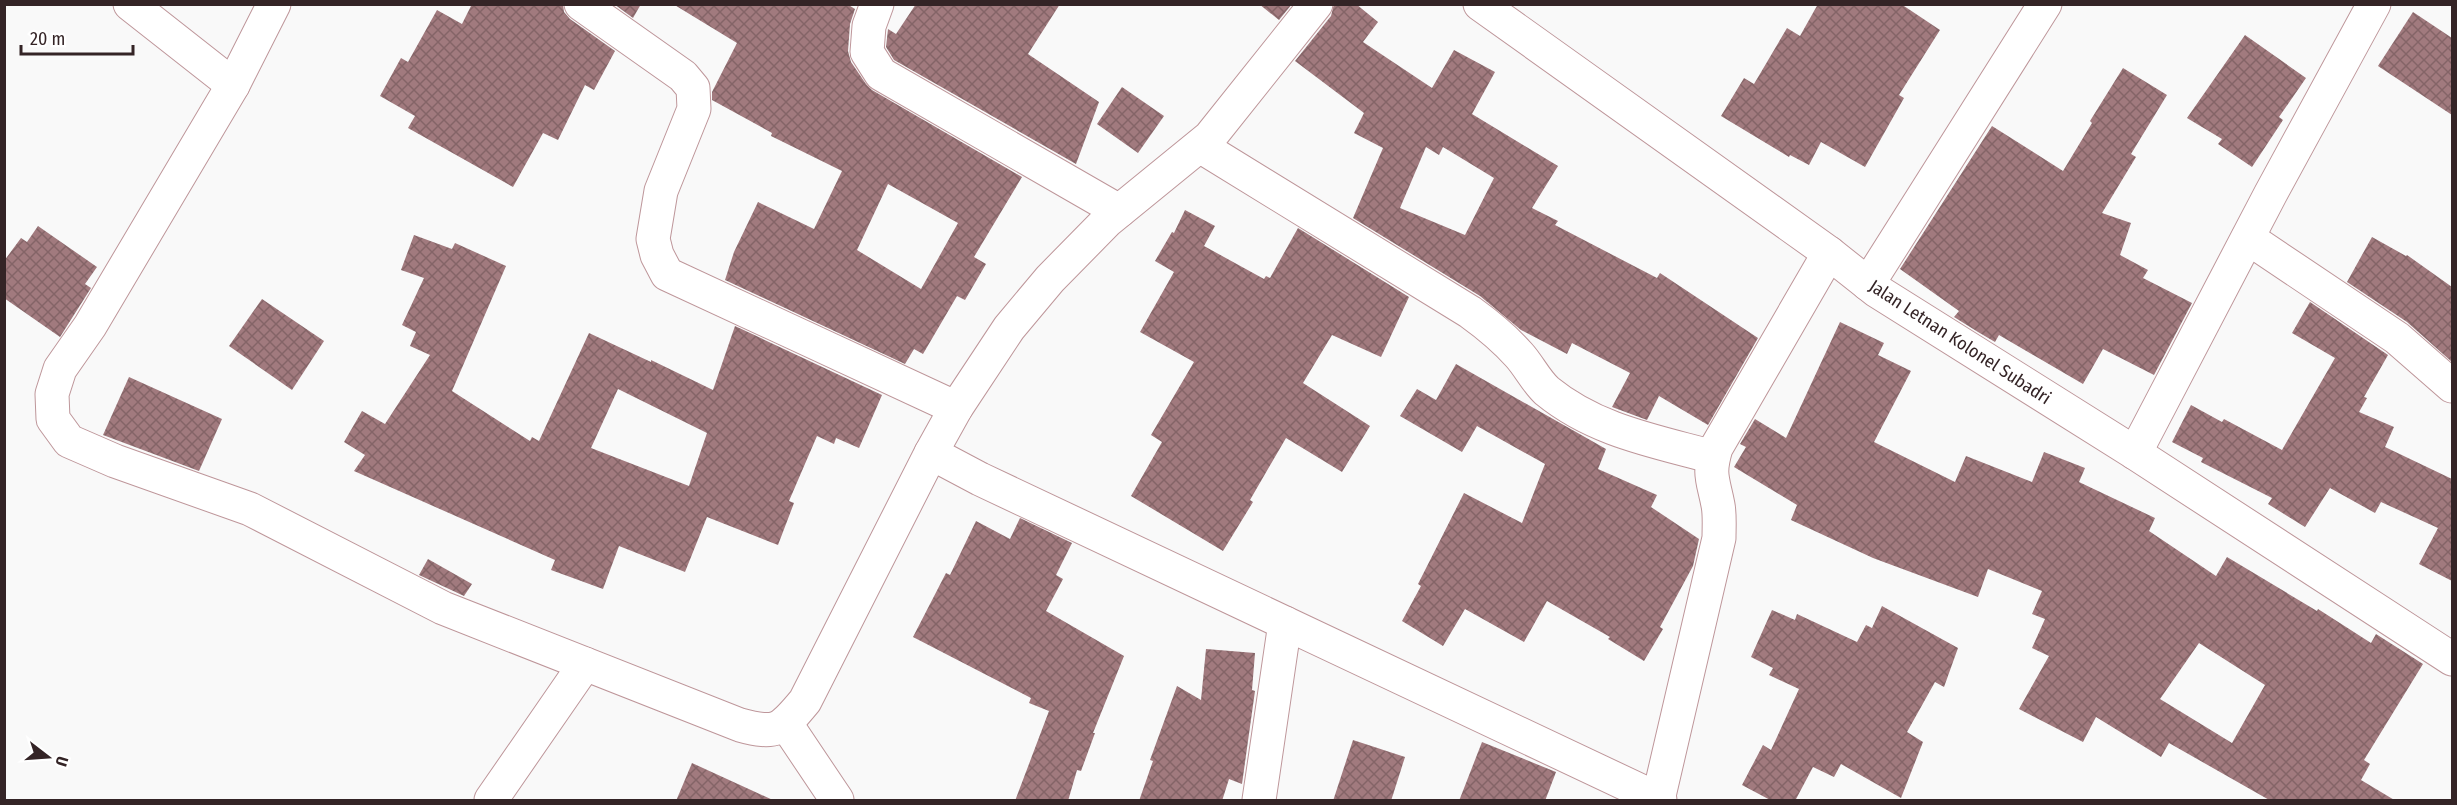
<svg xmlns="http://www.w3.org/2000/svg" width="2457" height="805" font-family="'Fira Sans Condensed',sans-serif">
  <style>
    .building { fill: url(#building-cross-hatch); fill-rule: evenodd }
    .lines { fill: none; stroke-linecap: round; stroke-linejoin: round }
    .street-casing { stroke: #be969a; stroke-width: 35 }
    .secondary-casing { stroke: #be969a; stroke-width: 35 }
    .street { stroke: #fff; stroke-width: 33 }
    .secondary { stroke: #fff; stroke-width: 33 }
    .labels { text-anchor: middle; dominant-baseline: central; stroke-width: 6; stroke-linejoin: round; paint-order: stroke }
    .street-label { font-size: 18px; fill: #342426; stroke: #fff }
  </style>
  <defs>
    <pattern id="building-cross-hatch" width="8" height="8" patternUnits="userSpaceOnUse" patternTransform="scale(1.5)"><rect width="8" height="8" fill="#a17a7e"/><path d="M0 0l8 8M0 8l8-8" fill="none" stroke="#846467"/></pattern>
  </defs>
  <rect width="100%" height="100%" fill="#f9f9f9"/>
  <g class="building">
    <path d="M472,4H563L564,12L570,19L615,51L594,90L585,85L558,140L543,133L513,187L408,128L415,116L380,96L401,58L408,62L437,10L462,24Z"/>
    <path d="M614,4H641L633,18Z"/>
    <path d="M673,4H847L855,9L850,24L848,51L851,62L866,84L872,90L1022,177L974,257L986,264L965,300L957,296L923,354L914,349L905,364L725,280L734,252L758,202L814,229L842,171L771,136L772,133L712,100V92L737,43ZM888,184L958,223L921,289L857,250Z"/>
    <path d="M916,4H1060L1028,54L1099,102L1076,164L894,60L886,47L888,29L896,34Z"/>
    <path d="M1259,4H1292L1279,20Z"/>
    <path d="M1334,4H1356L1378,22L1363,42L1432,88L1454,50L1495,72L1472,114L1558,166L1532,208L1558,221L1555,225L1657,278L1660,273L1758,338L1708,425L1659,396L1647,420L1612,407L1630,373L1572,343L1567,354L1521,330L1480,296L1353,218L1383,148L1354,133L1364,113L1295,61L1331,16ZM1426,147L1439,155L1443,147L1494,178L1465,235L1400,208Z"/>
    <path d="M1818,4H1901L1940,30L1899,95L1904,98L1865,167L1821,142L1809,165L1790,155L1789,157L1721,116L1744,78L1754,84L1787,28L1800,36Z"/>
    <path d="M2413,12L2452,38V115L2378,66Z"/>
    <path d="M2245,35L2306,78L2279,117L2283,120L2252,167L2218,144L2222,139L2187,118Z"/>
    <path d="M2123,68L2167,95L2131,154L2136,157L2102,213L2131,223L2120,255L2148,270L2143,278L2192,303L2154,375L2103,349L2083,384L1999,335L1995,342L1978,332L1954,317L1959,311L1900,269L1992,126L2063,171L2092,123L2090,121Z"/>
    <path d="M1122,87L1164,116L1138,153L1097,124Z"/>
    <path d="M1185,210L1215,226L1204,246L1264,279L1266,276L1270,278L1298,228L1409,297L1381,357L1332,335L1303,383L1370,426L1342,472L1286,438L1250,500L1253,502L1223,551L1131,496L1162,442L1151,435L1194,362L1140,332L1174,272L1155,261L1172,232L1174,233Z"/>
    <path d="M38,226L97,267L85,284L91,288L60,337L4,298V261L21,238L27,242Z"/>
    <path d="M414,235L452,249L455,243L506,266L452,391L530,441L532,437L539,441L589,333L651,362V360L713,390L735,326L882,395L859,448L836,438L834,444L817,436L789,501L794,503L778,545L707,517L685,572L619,546L603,589L551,570L555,560L354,471L365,455L344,442L362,411L385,424L430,355L410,346L416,332L402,325L424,278L401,270ZM618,389L707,433L689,486L591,448Z"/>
    <path d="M2372,237L2406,256L2407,255L2452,287V362L2407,322L2347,282Z"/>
    <path d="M262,299L324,341L292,390L229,346Z"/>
    <path d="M2310,302L2388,355L2364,397L2367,398L2359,412L2394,427L2385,447L2452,479V581L2419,564L2438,528L2381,502L2375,513L2330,488L2305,527L2268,504L2272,498L2201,462L2203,458L2172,442L2191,405L2222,422L2224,419L2282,450L2335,358L2292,333Z"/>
    <path d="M1840,322L1884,343L1878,355L1911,371L1874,442L1955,482L1966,456L2032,482L2044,452L2085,468L2079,482L2155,518L2149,531L2216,576L2227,557L2317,611L2318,609L2371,643L2376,634L2423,664L2364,760L2370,764L2361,780L2396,801H2271L2169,743L2161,757L2096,717L2083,742L2019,709L2049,656L2032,648L2045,619L2032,614L2042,591L1988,569L1978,597L1873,558L1791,520L1797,505L1734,467L1746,447L1740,444L1755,419L1786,438ZM2199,643L2265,685L2232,743L2160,699Z"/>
    <path d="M1456,364L1606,449L1598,469L1657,495L1651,507L1699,539L1693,566L1660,627L1663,629L1644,661L1608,639L1610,637L1547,601L1524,642L1465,609L1443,646L1402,621L1421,586L1418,584L1464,493L1522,523L1545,464L1477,426L1462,452L1400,416L1417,389L1436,400Z"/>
    <path d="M129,377L222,419L199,471L103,435Z"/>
    <path d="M1020,518L1072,543L1056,575L1063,579L1046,611L1124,656L1093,733H1095L1081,771L1077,770L1068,801H1015L1049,711L1029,703L1031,698L913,637L946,573L950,575L976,521L1010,539Z"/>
    <path d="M428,559L472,584L464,596L419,575Z"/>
    <path d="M1882,606L1958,648L1944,687L1935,682L1907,732L1923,742L1901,798L1841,764L1834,777L1813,767L1795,801H1772L1742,785L1763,745L1771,750L1799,689L1769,675L1773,668L1751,657L1772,610L1795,620L1797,614L1857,642L1866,625L1872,628Z"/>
    <path d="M1206,649L1255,653L1252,690L1255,691L1242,784L1229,779L1222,801H1139L1153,761L1150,760L1177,686L1201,700Z"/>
    <path d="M1353,740L1405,757L1391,801H1333Z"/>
    <path d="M1482,742L1556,772L1545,801H1459Z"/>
    <path d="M692,763L775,801H676Z"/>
  </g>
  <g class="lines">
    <defs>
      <g id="street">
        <path d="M130,4L233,85"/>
        <path d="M274,4L233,85L90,326L60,369L52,394L53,419L69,441L115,461L250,509L443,608L740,725C777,735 781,730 805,701L931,453"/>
        <path d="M581,4L683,76L693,88L694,109L661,191L653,239L657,255L667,274L956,408"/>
        <path d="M877,4L869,26L867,52L881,74L1119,211"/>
        <path d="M1316,4L1210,137L1107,221L1050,279L1009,328L956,408L931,453L980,479L1660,800"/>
        <path d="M1200,146L1470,312C1488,325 1504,338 1519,355C1529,366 1536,381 1547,391C1596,431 1655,441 1713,457"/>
        <path d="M2248,238L2397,338L2452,386"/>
        <path d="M1868,284L2045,4"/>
        <path d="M2135,453L2271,193L2374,4"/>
        <path d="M786,724L837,800"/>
        <path d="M491,800L585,664"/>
        <path d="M1259,800L1285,623"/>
        <path d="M1658,800L1719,538C1719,527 1720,515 1718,505C1713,479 1708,475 1716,448L1829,253"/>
      </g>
      <path id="secondary" d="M1480,4L1829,253L1877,291L2135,453L2452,659"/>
    </defs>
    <use href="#street" class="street-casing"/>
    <use href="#secondary" class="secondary-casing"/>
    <use href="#street" class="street"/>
    <use href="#secondary" class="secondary"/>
  </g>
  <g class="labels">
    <g class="street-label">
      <text transform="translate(1960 342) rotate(33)">Jalan Letnan Kolonel Subadri</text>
    </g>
  </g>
  <rect width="2457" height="805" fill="none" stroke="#342426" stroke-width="12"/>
  <g transform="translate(48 757) rotate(107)" stroke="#ffffff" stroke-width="4.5" paint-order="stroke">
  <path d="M0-4.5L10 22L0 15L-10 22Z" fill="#342426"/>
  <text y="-9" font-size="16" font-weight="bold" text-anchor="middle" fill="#342426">U</text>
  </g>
  <path d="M21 45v9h112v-9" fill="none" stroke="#342426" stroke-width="3"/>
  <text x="30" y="45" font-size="18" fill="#342426" stroke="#ffffff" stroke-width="4.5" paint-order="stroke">20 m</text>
</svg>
